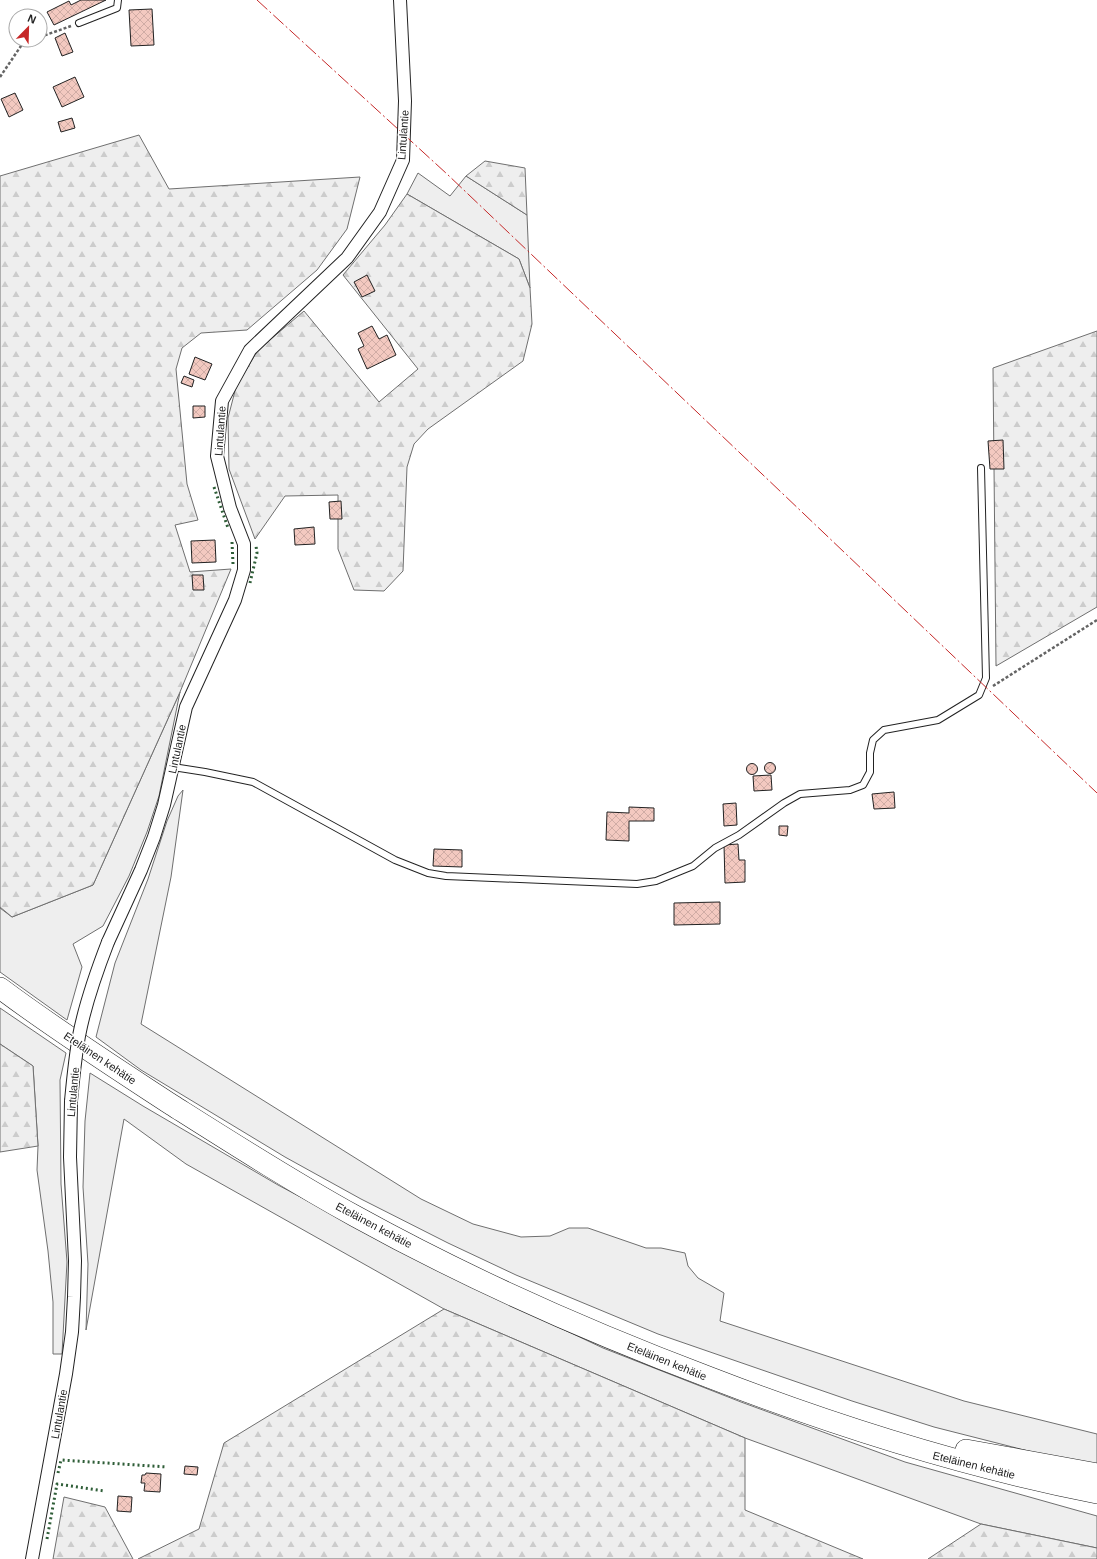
<svg xmlns="http://www.w3.org/2000/svg" width="1097" height="1559" font-family="Arial,sans-serif">
  <style>
    .green { fill: #eee; stroke: #6f6f6f }
    .forest { fill: url(#forest-firs); stroke: #6f6f6f }
    .building { fill: url(#building-cross-hatch); stroke: #222 }
    .lines { fill: none; stroke-linecap: round; stroke-linejoin: round }
    .lane-casing { stroke: #222; stroke-width: 8 }
    .street-casing { stroke: #222; stroke-width: 14 }
    .highway-casing { stroke: #222; stroke-width: 22 }
    .path { stroke: #646464; stroke-width: 2.5; stroke-dasharray: 3 2; stroke-linecap: butt }
    .lane { stroke: #fff; stroke-width: 6 }
    .street { stroke: #fff; stroke-width: 12 }
    .highway { stroke: #fff; stroke-width: 21 }
    .street-bridge-casing { stroke: #222; stroke-width: 14; stroke-linecap: butt }
    .street-bridge { stroke: #fff; stroke-width: 12 }
    .hedge { stroke: #2f5e38; stroke-width: 3; stroke-dasharray: 2 3; stroke-linecap: butt }
    .power { stroke: #c62828; stroke-width: 1; stroke-dasharray: 14 3 2 3; stroke-linecap: butt }
    .labels { text-anchor: middle; dominant-baseline: central; stroke-width: 3; stroke-linejoin: round; paint-order: stroke }
    .street-label { font-size: 11px; fill: #222; stroke: #fff }
  </style>
  <defs>
    <pattern id="forest-firs" width="22" height="20" patternUnits="userSpaceOnUse"><rect width="22" height="20" fill="#eee"/><path d="M5 1l3.5 6h-7zM16 11l3.5 6h-7z" fill="#ccc"/></pattern>
    <pattern id="building-cross-hatch" width="8" height="8" patternUnits="userSpaceOnUse"><rect width="8" height="8" fill="#f3c9c0"/><path d="M0 0l8 8M0 8l8-8" fill="none" stroke="#d0aca5"/></pattern>
  </defs>
  <rect width="100%" height="100%" fill="#fff"/>
  <g class="green">
    <path d="M418,173L450,196L466,176L527,215L530,288L519,259L407,194Z"/>
    <path d="M180,692L159,796L147,832L129,876L103,926L73,944L82,967L67,1020L0,972V908L12,917L93,885Z"/>
    <path d="M183,790L171,877L141,1024L421,1199L473,1224L521,1237L550,1236L569,1228H588L646,1248H661L685,1253L688,1266L698,1278L724,1293L720,1321L964,1401L1097,1434V1465L1040,1454L934,1427L852,1401L658,1334L516,1275L448,1243L361,1199L285,1157L141,1070L96,1037L115,963L148,879L167,821L178,796Z"/>
    <path d="M0,1008L66,1053L60,1080L61,1184L67,1262L62,1354H53V1302L48,1251L37,1170L38,1146L33,1066L0,1044Z"/>
    <path d="M90,1073L143,1106L278,1185L441,1272L603,1348L741,1402L905,1462L1097,1516V1548L981,1524L745,1438L444,1309L186,1164L124,1119L86,1330L88,1264L83,1187L85,1121Z"/>
  </g>
  <g class="forest">
    <path d="M139,135L169,189L360,177L347,229L317,270L247,330L201,333L182,348L176,369L187,484L198,520L175,525L190,572L231,569L180,692L93,885L12,917L0,907V176Z"/>
    <path d="M485,161L525,168L527,215L466,176Z"/>
    <path d="M407,194L519,259L530,288L532,324L523,361L428,429L414,444L407,467L403,571L384,591L354,590L338,549V495L285,496L255,539L229,469L228,418L236,387L258,350L304,311L379,402L418,369L343,275L385,225Z"/>
    <path d="M1097,331V607L996,666L993,368Z"/>
    <path d="M0,1044L33,1066L38,1146L0,1152Z"/>
    <path d="M444,1309L745,1438V1510L863,1559H138L199,1529L224,1443Z"/>
    <path d="M64,1497L105,1507L133,1559H53Z"/>
    <path d="M981,1524L1097,1548V1559H928Z"/>
  </g>
  <g class="building">
    <path d="M81,0H106L54,25L47,12L69,1L71,5Z"/>
    <path d="M152,9L154,45L131,46L129,10Z"/>
    <path d="M65,33L73,52L62,56L55,38Z"/>
    <path d="M75,77L84,97L62,107L53,87Z"/>
    <path d="M15,93L23,110L9,117L1,99Z"/>
    <path d="M72,118L75,128L61,132L58,122Z"/>
    <path d="M367,275L375,291L362,297L354,282Z"/>
    <path d="M372,326L379,339L387,335L396,355L367,369L358,349L364,346L358,333Z"/>
    <path d="M195,357L212,364L205,380L189,374Z"/>
    <path d="M184,376L194,380L192,387L181,383Z"/>
    <path d="M193,406H205V417L193,418Z"/>
    <path d="M1003,440L1004,469H990L988,441Z"/>
    <path d="M341,501L342,519H330L329,502Z"/>
    <path d="M314,527L315,544L295,545L294,529Z"/>
    <path d="M215,540L216,562L192,563L191,541Z"/>
    <path d="M192,575H203L204,590H193Z"/>
    <circle cx="770" cy="768" r="5.5"/>
    <circle cx="752" cy="769" r="5.5"/>
    <path d="M771,775L772,790L754,791L753,776Z"/>
    <path d="M894,792L895,808L874,809L872,794Z"/>
    <path d="M736,803L737,825L724,826L723,804Z"/>
    <path d="M629,807L654,808V821H629V841L606,840L607,812L629,813Z"/>
    <path d="M779,826H788L787,836L779,835Z"/>
    <path d="M738,844L739,860H745V882L725,883L724,845Z"/>
    <path d="M434,849L462,850V867L433,866Z"/>
    <path d="M720,902V924L674,925V903Z"/>
    <path d="M185,1466L198,1467L197,1475L184,1474Z"/>
    <path d="M146,1473L161,1474L160,1492L144,1491L145,1483H141L142,1475H145Z"/>
    <path d="M118,1496L132,1497L131,1512L117,1511Z"/>
  </g>
  <g class="lines">
    <defs>
      <g id="lane">
        <path d="M79,23L117,8L118,0"/>
        <path d="M173,767L205,772L253,782L395,860L428,873L446,876L637,884L656,881L693,866L715,848L739,835L784,803L800,794L850,790L863,785L870,772V753L873,740L884,730L938,720L979,695L986,678L981,468"/>
      </g>
      <g id="street">
        <path d="M108,942L141,870L154,837L164,805L186,707L235,600L244,570V544L230,508L217,456L222,401L250,350L347,258L380,212L403,160L405,101L400,0"/>
        <path d="M32,1559L66,1374L72,1332L74,1297L75,1261L70,1157L71,1101"/>
      </g>
      <g id="highway">
        <path d="M0,988C56,1030 114,1067 172,1105C232,1143 293,1182 355,1216C469,1279 589,1332 711,1378C838,1427 964,1467 1097,1493"/>
        <path d="M966,1450L1097,1474"/>
      </g>
    </defs>
    <use href="#lane" class="lane-casing"/>
    <use href="#street" class="street-casing"/>
    <use href="#highway" class="highway-casing"/>
    <g class="path">
      <path d="M40,37L71,26"/>
      <path d="M0,77L23,43L32,40"/>
      <path d="M993,686L1097,620"/>
    </g>
    <use href="#lane" class="lane"/>
    <use href="#street" class="street"/>
    <use href="#highway" class="highway"/>
    <defs>
      <path id="street-bridge" d="M71,1101C73,1080 75,1058 79,1036C85,1004 96,973 108,942"/>
    </defs>
    <use href="#street-bridge" class="street-bridge-casing"/>
    <use href="#street-bridge" class="street-bridge"/>
    <g class="hedge">
      <path d="M214,487L228,528"/>
      <path d="M232,542L233,564"/>
      <path d="M250,583L257,553L256,546"/>
      <path d="M58,1473L61,1460L167,1467"/>
      <path d="M47,1539L57,1484L105,1491"/>
    </g>
    <path class="power" d="M257,0L447,174L1097,793"/>
  </g>
  <g class="labels">
    <g class="street-label">
      <text transform="translate(403 135) rotate(-86)">Lintulantie</text>
      <text transform="translate(220 431) rotate(-86)">Lintulantie</text>
      <text transform="translate(177 749) rotate(-78)">Lintulantie</text>
      <text transform="translate(100 1058) rotate(34)">Eteläinen kehätie</text>
      <text transform="translate(73 1092) rotate(-85)">Lintulantie</text>
      <text transform="translate(374 1225) rotate(28)">Eteläinen kehätie</text>
      <text transform="translate(667 1361) rotate(22)">Eteläinen kehätie</text>
      <text transform="translate(59 1414) rotate(-80)">Lintulantie</text>
      <text transform="translate(974 1465) rotate(14)">Eteläinen kehätie</text>
    </g>
  </g>
  <g transform="translate(28 28) rotate(23)"><circle r="19" fill="#ffffff" stroke="#a7a7a7"/>
  <path d="M0-3L7 15L0 10L-7 15Z" fill="#c62828"/>
  <text y="-6" font-size="11" font-weight="bold" text-anchor="middle" fill="#222222">N</text>
  </g>
</svg>
